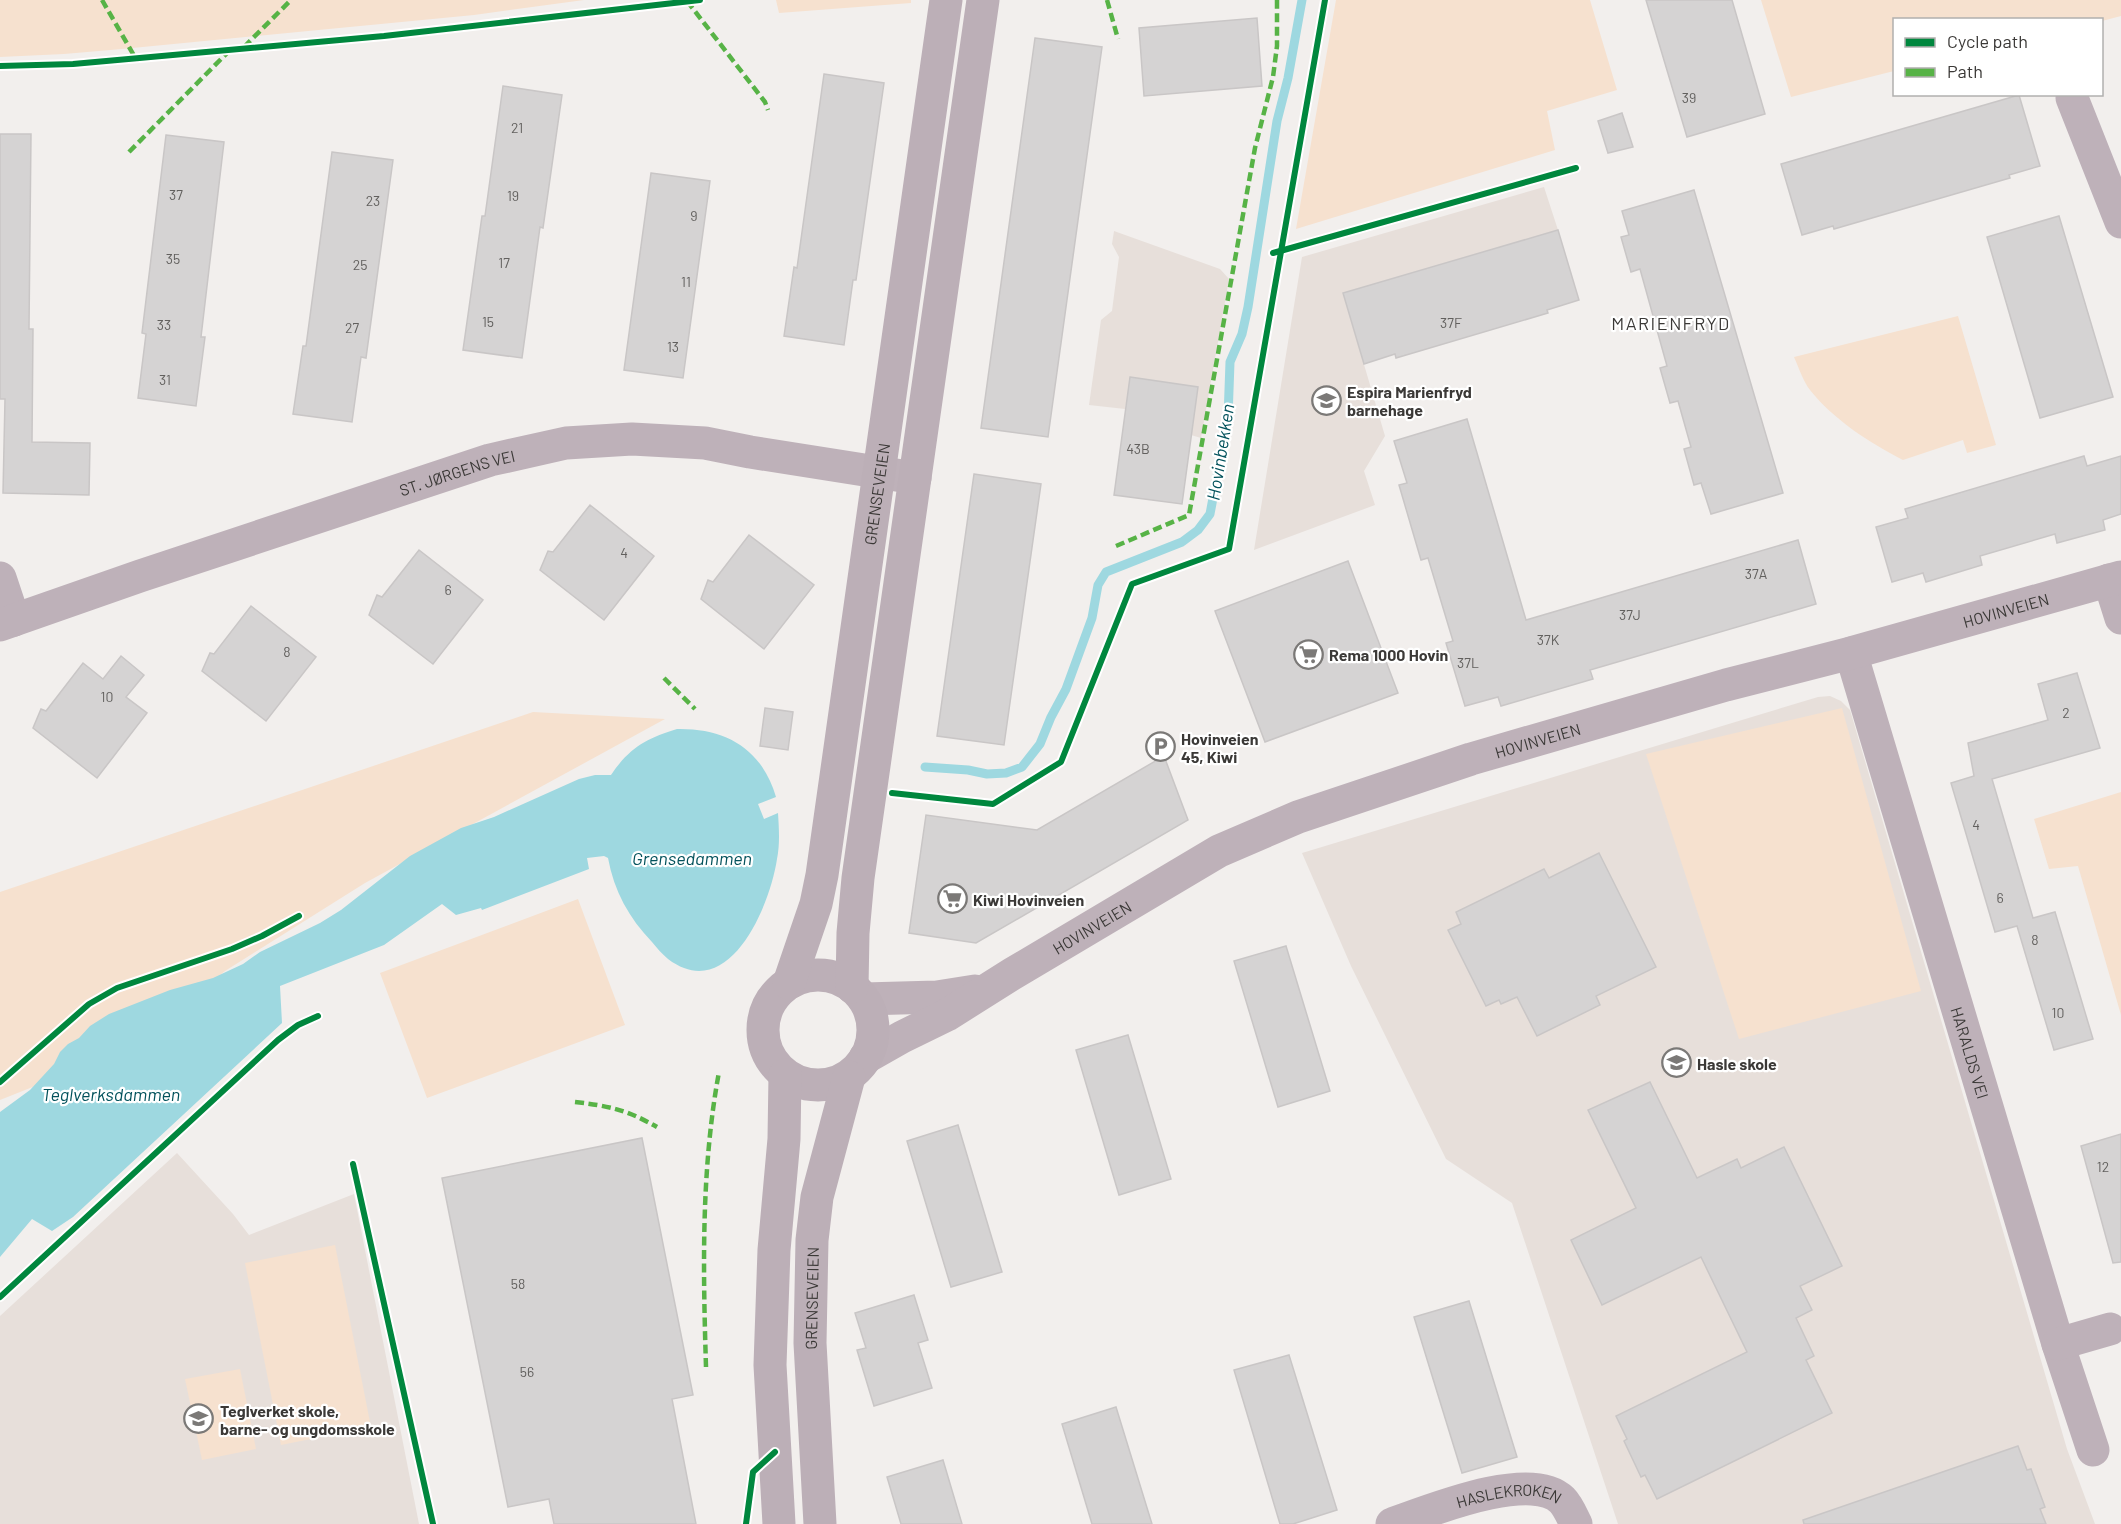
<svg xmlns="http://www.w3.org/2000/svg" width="2121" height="1524" font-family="Barlow,sans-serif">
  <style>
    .built { fill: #e7dfda }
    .green { fill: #f6e1cf }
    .water { fill: #9ed8e0 }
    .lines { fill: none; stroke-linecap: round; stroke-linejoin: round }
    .stream { stroke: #9ed8e0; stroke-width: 9 }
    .building { fill: #d5d3d3; stroke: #c9c6c6; stroke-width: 1.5 }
    .street { stroke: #beb1b9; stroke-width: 33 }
    .secondary { stroke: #bcafb7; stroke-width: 33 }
    .quiet { stroke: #57b346; stroke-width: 4.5; stroke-dasharray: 9 4.5; stroke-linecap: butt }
    .cycleway-casing { stroke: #fff; stroke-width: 10 }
    .cycleway { stroke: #00873e; stroke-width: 6 }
    .labels { text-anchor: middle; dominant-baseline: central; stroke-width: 4.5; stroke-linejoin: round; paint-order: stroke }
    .number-label { font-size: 14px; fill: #62605e }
    .poi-label { font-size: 16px; font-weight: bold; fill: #3b3937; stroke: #fff; text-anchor: start }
    .street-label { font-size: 16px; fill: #3b3937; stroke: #fff }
    .neighbourhood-label { font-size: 18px; letter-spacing: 1.5px; fill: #3b3937; stroke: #fff }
    .water-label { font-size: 18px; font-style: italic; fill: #03525c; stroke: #fff }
  </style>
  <rect width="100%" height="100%" fill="#f2efed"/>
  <g class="built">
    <path d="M1544,187L1558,230L1343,293L1385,436L1364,471L1375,505L1254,550L1302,257Z"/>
    <path d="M1114,231L1220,269L1229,279L1201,438L1191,435L1198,387L1131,378L1125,409L1089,405L1101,320L1112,311L1119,257L1112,244Z"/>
    <path d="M1830,696L1841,701L1850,710L2067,1449L2095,1524H1618L1512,1203L1446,1159L1351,966L1302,853L1818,697Z"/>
    <path d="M177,1153L233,1214L249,1235L354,1194L419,1524H0V1316Z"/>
  </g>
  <g class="green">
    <path d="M0,0H584L474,15L122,49L64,54L0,57Z"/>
    <path d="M776,0H911V3L779,13Z"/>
    <path d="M1336,0H1590L1617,90L1547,111L1555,150L1296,229Z"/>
    <path d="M1761,0H2121V16L2102,21L1894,20V71L1791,97Z"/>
    <path d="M1958,316L1996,445L1967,453L1963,440L1903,460C1870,443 1834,420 1810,390C1803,381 1799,368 1794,357Z"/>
    <path d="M1842,708L1921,991L1739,1039L1646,754Z"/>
    <path d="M533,712L665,719L365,883L225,971L138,1045L0,1100V892Z"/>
    <path d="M2121,792V1015L2078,866L2049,869L2034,819Z"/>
    <path d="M578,899L625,1025L427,1098L380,973Z"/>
    <path d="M335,1245L371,1427L281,1445L245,1263Z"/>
    <path d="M240,1369L256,1449L202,1460L185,1379Z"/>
  </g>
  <path class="water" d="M677,729C726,728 762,749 776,797L758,804L764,819L778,813C779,829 780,844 777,859C770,906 729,1005 668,959C662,954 657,948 652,942C629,918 614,891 608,858L604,856L587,858L589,869L482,910L481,908L456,915L442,904L384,945L280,986L282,1023L73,1217L52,1231L32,1219L0,1257V1112L30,1090L54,1064L60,1052L68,1044L79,1038L90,1026L109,1014L170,990L213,978L243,964L260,952L320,923L341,910L410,856L461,828L494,817L579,779L595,775H611C629,748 647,738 677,729Z"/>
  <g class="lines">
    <path class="stream" d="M925,767L968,770L987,774L1006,773L1022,767L1040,744L1051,717L1066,689L1092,618L1098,585L1106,572L1182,542L1198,530L1210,514L1228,418L1230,362L1242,334L1248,307L1277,121L1288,78L1302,0"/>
  </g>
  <g class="building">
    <path d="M1646,0H1732L1765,114L1687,137Z"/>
    <path d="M1257,18L1262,86L1144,96L1139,28Z"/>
    <path d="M1035,38L1102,47L1048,437L981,428Z"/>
    <path d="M824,74L884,83L856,280H853L844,345L784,336L794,267L797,268Z"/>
    <path d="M503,86L562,95L543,228L540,227L522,358L463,350L482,216H485Z"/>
    <path d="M2019,95L2040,166L2009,175L2010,178L1834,229L1833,226L1802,235L1781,164Z"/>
    <path d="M1622,113L1633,147L1608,153L1598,121Z"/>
    <path d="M0,134H31L29,329H33L32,442L90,443L89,495L3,493L5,399H0Z"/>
    <path d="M166,135L224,142L201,337H205L196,406L138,398L146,334L142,333Z"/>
    <path d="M332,152L393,160L366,358L361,357L352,422L293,414L303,346H306Z"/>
    <path d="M651,173L710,181L683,378L624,370Z"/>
    <path d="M1694,190L1783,493L1711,514L1701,483L1694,485L1684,449L1691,447L1678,401L1670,403L1660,368L1667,366L1640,269L1631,272L1621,237L1629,235L1622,211Z"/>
    <path d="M2059,216L2113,397L2040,418L1987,237Z"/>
    <path d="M1558,230L1579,300L1547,310L1548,313L1396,358L1395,354L1364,364L1343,293Z"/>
    <path d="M1130,377L1198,387L1182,504L1114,495Z"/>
    <path d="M1467,419L1526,620L1798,540L1816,604L1590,670L1593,679L1501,706L1498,697L1465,706L1446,643L1453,641L1428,558L1421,560L1399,485L1407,483L1394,441Z"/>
    <path d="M2084,456L2087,466L2121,456V514L2103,520L2105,530L2057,543L2055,534L1980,556L1982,565L1926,582L1923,573L1892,582L1876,527L1908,518L1905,509Z"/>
    <path d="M974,474L1041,484L1004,745L937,736Z"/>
    <path d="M590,505L654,556L604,620L540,570L548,551L553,552Z"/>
    <path d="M749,535L814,585L764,649L701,599L708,580L713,582Z"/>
    <path d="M419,550L483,600L433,664L369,615L377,595L382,597Z"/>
    <path d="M1348,561L1398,693L1265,742L1215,611Z"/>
    <path d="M251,606L316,657L266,721L202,671L210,653L214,654Z"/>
    <path d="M121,656L144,675L126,697L147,713L97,778L33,728L41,709L46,711L83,663L103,679Z"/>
    <path d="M2077,673L2100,748L1992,779L2033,918L2055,912L2093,1039L2054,1050L2017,926L1995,932L1951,783L1974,776L1968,743L2048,720L2038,684Z"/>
    <path d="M765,708L793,712L788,750L760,746Z"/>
    <path d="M1164,756L1188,820L976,943L909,933L926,815L1037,830Z"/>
    <path d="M1599,853L1656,967L1596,996L1600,1005L1537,1036L1517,997L1501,1004L1499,1000L1486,1006L1448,930L1461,924L1456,912L1544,869L1549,878Z"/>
    <path d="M1286,946L1330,1091L1278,1107L1234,961Z"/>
    <path d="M1128,1035L1171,1179L1119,1195L1076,1050Z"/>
    <path d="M1650,1082L1697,1178L1737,1159L1741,1168L1784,1147L1842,1266L1800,1286L1812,1310L1796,1318L1814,1356L1806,1360L1832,1413L1657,1499L1645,1475L1641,1477L1624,1441L1627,1439L1616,1416L1747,1352L1701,1257L1602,1305L1571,1240L1636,1208L1588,1110Z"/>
    <path d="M958,1125L1002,1272L951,1287L907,1141Z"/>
    <path d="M2121,1134V1262L2113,1263L2081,1146Z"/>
    <path d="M642,1138L693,1395L672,1399L696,1524H554L549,1499L508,1507L442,1178Z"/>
    <path d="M914,1295L928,1340L918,1343L932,1388L874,1406L857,1350L866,1348L855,1313Z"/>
    <path d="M1469,1301L1517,1457L1462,1473L1414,1317Z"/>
    <path d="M1289,1355L1337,1510L1293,1524H1280L1234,1370Z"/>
    <path d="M1116,1407L1152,1524H1092L1062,1424Z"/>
    <path d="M2018,1446L2027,1470L2031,1469L2045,1507L2040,1509L2046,1524H1804L1803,1520Z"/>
    <path d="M943,1460L962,1524H901L887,1477Z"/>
  </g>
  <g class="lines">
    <g class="street">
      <path d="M2072,98L2121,222"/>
      <path d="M0,578L14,620"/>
      <path d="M2109,580L2121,618"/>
      <path id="s1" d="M0,625L140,576L490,460L566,443L632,439L705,443L750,452L915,478"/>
      <path id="s2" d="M1851,653L2058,1344L2093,1450"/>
      <path d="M864,999L937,997L975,991"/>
      <path id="s3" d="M865,1058L902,1037L947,1015L1012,974L1219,851L1298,817L1471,759L1726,685L1851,653L2121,577"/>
      <path d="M2058,1344L2110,1329"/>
      <path id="s4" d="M1392,1524C1429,1511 1531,1469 1562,1500C1568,1506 1572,1516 1576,1524"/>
    </g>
    <g class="secondary">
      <circle cx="818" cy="1030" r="55"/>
      <path id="s5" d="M789,983L816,904L822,875L946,0"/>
      <path d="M852,987L853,933L858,878L983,0"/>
      <path d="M779,1524L770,1365L774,1250L784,1139L785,1075"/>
      <path id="s6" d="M820,1524L810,1343L812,1240L817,1197L849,1077"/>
    </g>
    <g class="quiet">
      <path d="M102,0L136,59"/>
      <path d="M1107,0L1118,39"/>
      <path d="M687,1L765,102L768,110"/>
      <path d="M244,47L291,0"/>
      <path d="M129,152L230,50"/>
      <path d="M1116,546L1189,515L1255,148L1273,77L1277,46V0"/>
      <path d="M664,678L695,709"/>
      <path d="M575,1102C610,1106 627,1110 657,1127"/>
      <path d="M706,1367C703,1269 701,1169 719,1072"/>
    </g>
    <defs>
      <g id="cycleway">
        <path d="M0,66L73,64L384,36L700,0"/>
        <path d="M1273,253L1576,168"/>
        <path d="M892,793L993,804L1061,762L1132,584L1229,549L1325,0"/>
        <path d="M0,1082L89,1004L117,988L232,949L262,936L299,916"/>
        <path d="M353,1164L433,1524"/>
        <path d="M0,1297L278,1040L298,1025L318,1016"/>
        <path d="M746,1524L753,1472L775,1452"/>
      </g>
    </defs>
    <use href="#cycleway" class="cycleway-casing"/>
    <use href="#cycleway" class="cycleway"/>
  </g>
  <defs>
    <symbol id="school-ring" viewBox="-11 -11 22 22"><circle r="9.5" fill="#fff" stroke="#7b7977" stroke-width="1.5"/><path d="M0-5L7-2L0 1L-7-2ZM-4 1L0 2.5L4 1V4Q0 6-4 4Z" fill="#7b7977"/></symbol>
    <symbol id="supermarket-ring" viewBox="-11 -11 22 22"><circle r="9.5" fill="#fff" stroke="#7b7977" stroke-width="1.5"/><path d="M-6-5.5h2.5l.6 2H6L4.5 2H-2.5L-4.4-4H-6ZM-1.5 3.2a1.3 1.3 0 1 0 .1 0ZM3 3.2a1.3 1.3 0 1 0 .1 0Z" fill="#7b7977"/></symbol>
    <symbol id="parking-ring" viewBox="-11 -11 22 22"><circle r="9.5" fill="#fff" stroke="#7b7977" stroke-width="1.5"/><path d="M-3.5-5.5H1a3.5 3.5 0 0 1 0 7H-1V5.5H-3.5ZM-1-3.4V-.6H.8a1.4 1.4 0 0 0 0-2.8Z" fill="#7b7977"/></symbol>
  </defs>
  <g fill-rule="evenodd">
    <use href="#school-ring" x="1310" y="384" width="33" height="33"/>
    <use href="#supermarket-ring" x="1292" y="638" width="33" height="33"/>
    <use href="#parking-ring" x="1144" y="730" width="33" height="33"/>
    <use href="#supermarket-ring" x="936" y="882" width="33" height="33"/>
    <use href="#school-ring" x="1660" y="1046" width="33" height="33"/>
    <use href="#school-ring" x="182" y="1402" width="33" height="33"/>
  </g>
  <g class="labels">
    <g class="number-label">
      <text x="1689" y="97">39</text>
      <text x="517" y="127">21</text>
      <text x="176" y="194">37</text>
      <text x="513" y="195">19</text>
      <text x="373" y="200">23</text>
      <text x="694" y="215">9</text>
      <text x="173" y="258">35</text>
      <text x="504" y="262">17</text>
      <text x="360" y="264">25</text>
      <text x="686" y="281">11</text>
      <text x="488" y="321">15</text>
      <text x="1451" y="322">37F</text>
      <text x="164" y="324">33</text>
      <text x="352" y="327">27</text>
      <text x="673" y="346">13</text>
      <text x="165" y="379">31</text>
      <text x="1138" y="448">43B</text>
      <text x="624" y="552">4</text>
      <text x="1756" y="573">37A</text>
      <text x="448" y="589">6</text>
      <text x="1630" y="614">37J</text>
      <text x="1548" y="639">37K</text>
      <text x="287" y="651">8</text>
      <text x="1468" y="662">37L</text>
      <text x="107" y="696">10</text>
      <text x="2066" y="712">2</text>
      <text x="1976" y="824">4</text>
      <text x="2000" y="897">6</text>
      <text x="2035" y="939">8</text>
      <text x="2058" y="1012">10</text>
      <text x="2103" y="1166">12</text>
      <text x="518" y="1283">58</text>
      <text x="527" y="1371">56</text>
    </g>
    <g class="poi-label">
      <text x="1347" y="391">Espira Marienfryd<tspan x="1347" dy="18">barnehage</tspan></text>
      <text x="1329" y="654">Rema 1000 Hovin</text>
      <text x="1181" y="738">Hovinveien<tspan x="1181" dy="18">45, Kiwi</tspan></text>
      <text x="973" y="899">Kiwi Hovinveien</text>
      <text x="1697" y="1063">Hasle skole</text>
      <text x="220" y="1410">Teglverket skole,<tspan x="220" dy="18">barne- og ungdomsskole</tspan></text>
    </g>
    <g class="street-label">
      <text stroke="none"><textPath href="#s1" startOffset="482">ST. JØRGENS VEI</textPath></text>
      <text stroke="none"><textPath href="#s5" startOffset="498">GRENSEVEIEN</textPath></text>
      <text stroke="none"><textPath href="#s3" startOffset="1234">HOVINVEIEN</textPath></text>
      <text stroke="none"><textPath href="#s3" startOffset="748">HOVINVEIEN</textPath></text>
      <text stroke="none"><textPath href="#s3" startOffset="262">HOVINVEIEN</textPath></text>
      <text stroke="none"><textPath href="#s2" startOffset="417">HARALDS VEI</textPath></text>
      <text stroke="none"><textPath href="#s6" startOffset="226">GRENSEVEIEN</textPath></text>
      <text stroke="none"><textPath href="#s4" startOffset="122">HASLEKROKEN</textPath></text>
    </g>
    <g class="neighbourhood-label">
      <text x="1671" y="323">MARIENFRYD</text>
    </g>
    <g class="water-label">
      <text transform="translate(1220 452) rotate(-81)">Hovinbekken</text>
      <text x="692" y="858">Grensedammen</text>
      <text x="111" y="1094">Teglverksdammen</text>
    </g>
  </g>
  <rect x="1893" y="18" width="210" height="78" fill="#ffffff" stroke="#b1b0af" stroke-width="1.5"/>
  <rect x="1905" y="38" width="30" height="9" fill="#00873e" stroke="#b1b0af" stroke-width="1.5"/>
  <text x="1947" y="48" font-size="18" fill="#3b3937">Cycle path</text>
  <rect x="1905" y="68" width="30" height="9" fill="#57b346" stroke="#b1b0af" stroke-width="1.5"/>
  <text x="1947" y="78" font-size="18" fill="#3b3937">Path</text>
</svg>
